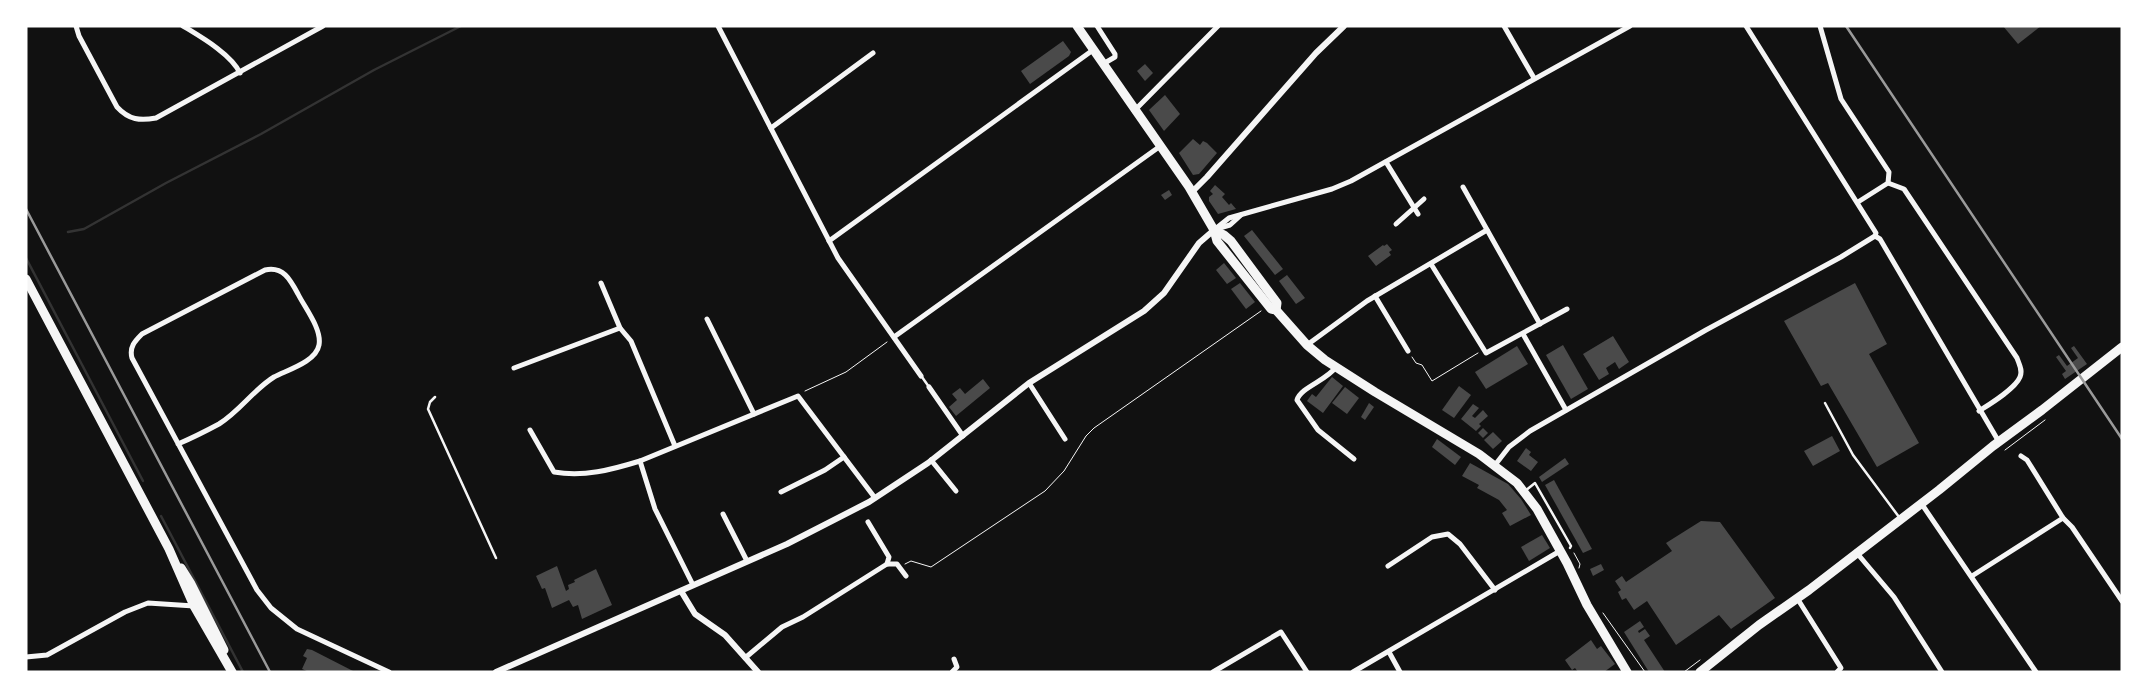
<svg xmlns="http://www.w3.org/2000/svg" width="2148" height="698" font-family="Barlow,sans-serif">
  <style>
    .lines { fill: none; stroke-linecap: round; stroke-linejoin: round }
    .stream { stroke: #333; stroke-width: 2.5 }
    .building { fill: #4a4a4a }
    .path { stroke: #f5f5f5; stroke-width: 1 }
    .service { stroke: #f5f5f5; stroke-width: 2.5 }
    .minor { stroke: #f5f5f5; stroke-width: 5 }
    .tertiary { stroke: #f5f5f5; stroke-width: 6 }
    .primary { stroke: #f5f5f5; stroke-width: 9 }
    .rail { stroke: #9a9a9a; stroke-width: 2.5 }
  </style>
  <rect width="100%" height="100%" fill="#111"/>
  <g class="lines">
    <g class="stream">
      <path d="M68,232L84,229L166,183L261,134L374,70L461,26"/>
      <path d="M26,258L143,481"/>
      <path d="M161,516L243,672"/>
    </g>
  </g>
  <g class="building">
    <path d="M2003,26H2041L2018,44Z"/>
    <path d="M1063,41L1071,52L1069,56L1030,84L1021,71Z"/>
    <path d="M1145,64L1153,73L1145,81L1137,71Z"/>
    <path d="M1165,95L1180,114L1164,131L1149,110Z"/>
    <path d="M1193,139L1200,145L1203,141L1207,143L1217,153L1199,174L1193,175L1179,153Z"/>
    <path d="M1215,185L1225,194L1222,197L1229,205L1231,203L1236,209L1218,214L1209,201V197L1213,194L1210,191Z"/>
    <path d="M1169,190L1172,195L1165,200L1161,195Z"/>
    <path d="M1252,230L1283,269L1275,275L1244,236Z"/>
    <path d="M1387,244L1392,250L1389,252L1391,255L1376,266L1368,256L1383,245L1384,246Z"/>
    <path d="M1224,263L1236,278L1227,284L1216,270Z"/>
    <path d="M1287,275L1305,298L1296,304L1279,281Z"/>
    <path d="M1240,283L1255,302L1246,309L1231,289Z"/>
    <path d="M1855,283L1887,344L1869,354L1919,443L1877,467L1828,383L1821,386L1784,321Z"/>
    <path d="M1613,336L1629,362L1619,369L1615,362L1606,368L1609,374L1599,380L1583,354Z"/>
    <path d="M1563,345L1588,389L1571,399L1546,355Z"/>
    <path d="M1517,346L1528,364L1486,389L1475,372Z"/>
    <path d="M2074,346L2087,364L2065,379L2062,374L2066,371L2056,357L2059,355L2067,366L2078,358L2071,348Z"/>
    <path d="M1332,377L1343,386L1323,413L1307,401L1312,394L1316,397Z"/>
    <path d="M983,379L990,388L956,416L949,407L957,400L952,394L960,388L965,394Z"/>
    <path d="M1459,386L1471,395L1454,418L1442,410Z"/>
    <path d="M1345,387L1359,398L1347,414L1332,403Z"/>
    <path d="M1369,403L1374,407L1365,420L1361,417Z"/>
    <path d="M1473,404L1479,408L1472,416L1475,418L1483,410L1488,416L1479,424L1481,426L1476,431L1461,419Z"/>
    <path d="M1483,428L1488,433L1483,438L1478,433Z"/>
    <path d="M1493,432L1502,441L1493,449L1484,440Z"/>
    <path d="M1832,436L1840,451L1813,466L1804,451Z"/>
    <path d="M1437,439L1461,457L1455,465L1432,447Z"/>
    <path d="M1526,448L1531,452L1529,455L1538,462L1531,471L1517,461Z"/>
    <path d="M1565,458L1569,464L1542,482L1539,477Z"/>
    <path d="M1470,463L1508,484L1521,499L1531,515L1510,526L1502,513L1507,510L1499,500L1477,488L1479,485L1462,476Z"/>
    <path d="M1554,480L1592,549L1583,553L1545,485Z"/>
    <path d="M1701,521L1720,522L1775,598L1731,629L1719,615L1676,645L1647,601L1634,610L1626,598L1622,600L1618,592L1621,590L1615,581L1622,576L1626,582L1672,551L1666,543Z"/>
    <path d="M1542,535L1550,548L1529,561L1521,547Z"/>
    <path d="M1601,564L1604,570L1593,576L1590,569Z"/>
    <path d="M557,566L566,591L569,589L568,585L575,582L574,580L596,569L612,605L582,619L578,605L573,607L569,600L552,608L545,588L542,589L536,576Z"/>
    <path d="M1640,621L1644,627L1638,631L1639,633L1645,629L1650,636L1644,640L1665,672H1649L1624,632Z"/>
    <path d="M1591,640L1597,649L1601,646L1615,664L1604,672H1578L1575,668L1572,670L1565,660Z"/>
    <path d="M307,649L312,650L355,672H309L302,669L307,658L303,656Z"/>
  </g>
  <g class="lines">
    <g class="path">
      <path d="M1412,357L1416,363L1422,365L1432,381L1478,353"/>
      <path d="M805,391L846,372L887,342"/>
      <path d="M2005,450L2045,420"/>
      <path d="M1574,553L1580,564L1579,568"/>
      <path d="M905,564L911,561L931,567L1045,491L1064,471L1086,436L1094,428L1261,311"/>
      <path d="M1603,613L1645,672"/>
      <path d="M1684,672L1700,660"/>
    </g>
    <g class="service">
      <path d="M922,377L929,387"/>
      <path d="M435,397L430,402L428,409L496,558"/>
      <path d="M1825,403L1853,455L1899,517"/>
      <path d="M1525,491L1535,483L1571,546L1570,548"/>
    </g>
    <g class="minor">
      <path d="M76,26L79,36L117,107C129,120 140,121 156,118L323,26"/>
      <path d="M183,26C201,37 231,54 240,73"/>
      <path d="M718,26L838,258L921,376"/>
      <path d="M1097,26L1115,54V57L1103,64"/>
      <path d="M1504,26L1534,78"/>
      <path d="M1746,26L1876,233L1875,236L1880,239L1999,442"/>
      <path d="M1820,26L1841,99L1889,172L1888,183L1858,202"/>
      <path d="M1134,111L1218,26"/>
      <path d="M771,128L873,53"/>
      <path d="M1386,162L1418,214"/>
      <path d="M1888,183L1904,189L2017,358C2019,364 2023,370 2020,377C2015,389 1990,404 1979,411"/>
      <path d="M1463,187L1540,324"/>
      <path d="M1396,224L1424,199"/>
      <path d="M1216,229L1230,225L1241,215"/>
      <path d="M1214,230L1229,218L1332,189L1351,181L1630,26"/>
      <path d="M829,241L1093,50"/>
      <path d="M1431,264L1486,353L1567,309"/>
      <path d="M601,283L620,328L631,341L675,446"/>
      <path d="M1375,296L1408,351"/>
      <path d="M707,319L754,414"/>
      <path d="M1523,334L1566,410"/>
      <path d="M894,337L1159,147"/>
      <path d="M1307,345L1367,301L1487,230"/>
      <path d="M1336,367C1326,381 1301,387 1297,400L1318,430L1354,459"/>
      <path d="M514,368L620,328"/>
      <path d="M1029,383L1065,439"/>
      <path d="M929,387L963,436"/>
      <path d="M530,430L554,472C584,477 611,470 640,461"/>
      <path d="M178,444C192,438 206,431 219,424C240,411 253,390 274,377C287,370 316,362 319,345C322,329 305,308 298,294C290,279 283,266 265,270L142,334C135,341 129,347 132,358L257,590L271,608L297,629L389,672"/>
      <path d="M2021,456L2027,460L2063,518L2072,527L2122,601"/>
      <path d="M931,460L956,491"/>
      <path d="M1495,465L1509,447L1530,431L1706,330L1841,257L1875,236"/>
      <path d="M781,492L825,470L844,457"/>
      <path d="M1921,503L2036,672"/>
      <path d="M723,514L747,561"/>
      <path d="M868,522L889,557L887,564"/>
      <path d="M1856,552L1894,597L1942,672"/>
      <path d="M1388,566L1432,537L1448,534L1460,544L1495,590"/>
      <path d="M1972,576L2063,518"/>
      <path d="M693,585L655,509L640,461L798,396L875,498"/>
      <path d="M1797,598L1841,668L1837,672"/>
      <path d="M1389,652L1400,672"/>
      <path d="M26,657L47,655L125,612L148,603L194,606"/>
      <path d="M745,658L782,627L803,617L887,564H897L906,576"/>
      <path d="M952,672L957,667L954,659"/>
      <path d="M1213,672L1281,632L1307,672"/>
      <path d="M1353,672L1560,551"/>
    </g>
    <g class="tertiary">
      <path d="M1192,192L1207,177L1316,53L1344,26"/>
      <path d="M681,591L695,614L725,635L758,672"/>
      <path d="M496,672L787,544L869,502L928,463L1029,383L1144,311L1164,293L1199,243L1214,230"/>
    </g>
    <g class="primary">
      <path d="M1077,26L1189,187L1214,230L1217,241L1271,309L1276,310L1307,345L1325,360L1375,392L1479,454L1517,483L1537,509L1567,563L1587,605L1627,672"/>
      <path d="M1214,230L1224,235L1231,241L1277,303L1276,310"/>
      <path d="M26,279L169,549L194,606L232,672"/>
      <path d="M181,568L191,584L224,650"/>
      <path d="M1700,672L1759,625L1809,590L1939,490L1993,446L2042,410L2122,347"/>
    </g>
    <g class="rail">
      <path d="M1846,26L2122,439"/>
      <path d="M26,209L270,672"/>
    </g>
  </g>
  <rect width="2148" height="698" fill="none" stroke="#ffffff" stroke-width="55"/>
</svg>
